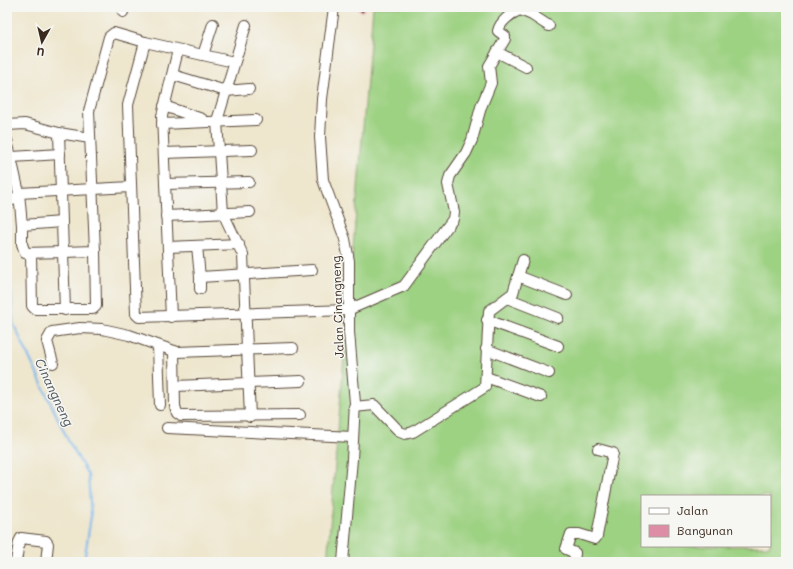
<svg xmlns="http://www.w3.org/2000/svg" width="793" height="569" font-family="Mali,sans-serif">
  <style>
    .grass { fill: #9ed283; stroke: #6c7e50; fill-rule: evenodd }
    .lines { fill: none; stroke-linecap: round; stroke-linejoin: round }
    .stream { stroke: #7bb8ee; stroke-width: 2 }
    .building { fill: url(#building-hatch) }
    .minor-casing { stroke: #564638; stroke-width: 12 }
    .minor { stroke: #fff; stroke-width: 10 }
    .labels { text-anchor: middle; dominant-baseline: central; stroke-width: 3; stroke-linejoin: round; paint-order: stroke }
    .street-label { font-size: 12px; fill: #3b2a1e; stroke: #f6f6f2 }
    .water-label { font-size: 13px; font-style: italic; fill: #4e555c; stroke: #f6f6f2 }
  </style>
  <defs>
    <pattern id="building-hatch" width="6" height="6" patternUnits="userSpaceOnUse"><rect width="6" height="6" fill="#de8da7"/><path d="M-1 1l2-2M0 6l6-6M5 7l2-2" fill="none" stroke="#b57387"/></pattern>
  </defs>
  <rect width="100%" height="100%" fill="#f6f6f2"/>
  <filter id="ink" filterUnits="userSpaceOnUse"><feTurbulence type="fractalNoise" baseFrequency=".025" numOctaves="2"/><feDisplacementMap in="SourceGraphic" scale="8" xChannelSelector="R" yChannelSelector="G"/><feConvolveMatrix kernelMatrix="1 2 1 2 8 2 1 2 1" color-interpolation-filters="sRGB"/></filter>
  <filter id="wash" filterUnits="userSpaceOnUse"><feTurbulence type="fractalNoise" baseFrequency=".012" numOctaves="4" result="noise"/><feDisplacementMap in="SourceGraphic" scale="16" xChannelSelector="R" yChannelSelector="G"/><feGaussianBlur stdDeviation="0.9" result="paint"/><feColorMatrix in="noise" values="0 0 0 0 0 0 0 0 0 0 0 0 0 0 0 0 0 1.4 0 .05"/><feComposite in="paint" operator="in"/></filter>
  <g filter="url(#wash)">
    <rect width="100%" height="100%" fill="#eee6cd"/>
    <path class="grass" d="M373,7H786V562H327ZM642,496H770V546H642Z"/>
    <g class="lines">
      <path class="stream" d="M7,226L13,323L69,442L88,475L91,516L84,562"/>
    </g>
    <g id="blocks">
      <path class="building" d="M355,7H366L362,12Z"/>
    </g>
  </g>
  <g filter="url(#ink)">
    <use href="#blocks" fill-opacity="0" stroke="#564638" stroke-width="1"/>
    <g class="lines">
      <defs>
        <g id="minor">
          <path d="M334,7L322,99L320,137L323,180L345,239L349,261V332L355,403L352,459L343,562"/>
          <path d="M123,12L124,7"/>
          <path d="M246,25L217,121L223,213L243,255L250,417"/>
          <path d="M497,52L526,67"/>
          <path d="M203,55L213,24"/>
          <path d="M234,62L145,42L128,105L136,314L139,317L348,310L404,286L453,219L454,212L448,184L450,176L466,153L472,140L481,107L491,83L489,66L505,39V36L498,31C500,22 511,13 520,10L532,15L549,26"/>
          <path d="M173,75L226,91L249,89"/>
          <path d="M164,106L202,119"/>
          <path d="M162,124L256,120"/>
          <path d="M7,125L25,124L59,133"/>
          <path d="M90,138L59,133L63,252L95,251L89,111L109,37L114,33L145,42"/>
          <path d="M7,140L19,193L22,225"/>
          <path d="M164,153L252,150"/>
          <path d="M12,157L60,154"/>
          <path d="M165,184L249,182"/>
          <path d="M7,201L16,199L19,193L131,187"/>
          <path d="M166,216L250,212"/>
          <path d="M62,222L22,225V244L25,253L63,252L65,310"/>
          <path d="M197,246L200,277L312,270"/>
          <path d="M168,247L239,244"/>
          <path d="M31,254L32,306L35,309H93L96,306L95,251"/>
          <path d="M518,276L567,295"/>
          <path d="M200,277V289"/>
          <path d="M507,298L558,318"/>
          <path d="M171,317L162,116L178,50"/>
          <path d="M487,320L558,346"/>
          <path d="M158,346L160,405"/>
          <path d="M486,349L549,373"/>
          <path d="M174,351L175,406L177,413L181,416L300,415"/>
          <path d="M53,363L47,341L52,332L80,328L102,329L129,335L177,352L293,348"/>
          <path d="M486,377L541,397"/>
          <path d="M175,386L301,381"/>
          <path d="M354,407L374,405L400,432L405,434L413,432L485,387L489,311L513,293L523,260"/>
          <path d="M167,428L353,437"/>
          <path d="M16,562L19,542L21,538L46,541L48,544L46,562"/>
          <path d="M574,562L575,553L566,549L571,534H579L595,539L597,536L613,453L598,449"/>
        </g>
      </defs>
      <use href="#minor" class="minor-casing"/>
      <use href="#minor" class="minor"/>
    </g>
  </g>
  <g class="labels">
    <g class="street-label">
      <text transform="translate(337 307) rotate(-92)">Jalan Cinangneng</text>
    </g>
    <g class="water-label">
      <text transform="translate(55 392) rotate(65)">Cinangneng</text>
    </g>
  </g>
  <rect width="793" height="569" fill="none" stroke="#f6f6f2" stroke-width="24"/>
  <rect x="641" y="495" width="130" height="52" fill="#f6f6f2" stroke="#aba49d"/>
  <rect x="649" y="508" width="20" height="6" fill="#ffffff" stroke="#aba49d"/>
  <text x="677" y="515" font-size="12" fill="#3b2a1e">Jalan</text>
  <rect x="649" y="525" width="20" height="12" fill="#de8da7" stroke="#aba49d"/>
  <text x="677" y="535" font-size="12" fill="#3b2a1e">Bangunan</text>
  <g transform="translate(42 42) rotate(188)" stroke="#f6f6f2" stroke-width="3" paint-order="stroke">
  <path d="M0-3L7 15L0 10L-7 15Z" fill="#3b2a1e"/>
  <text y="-6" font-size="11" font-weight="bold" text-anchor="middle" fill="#3b2a1e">U</text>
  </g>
</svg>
